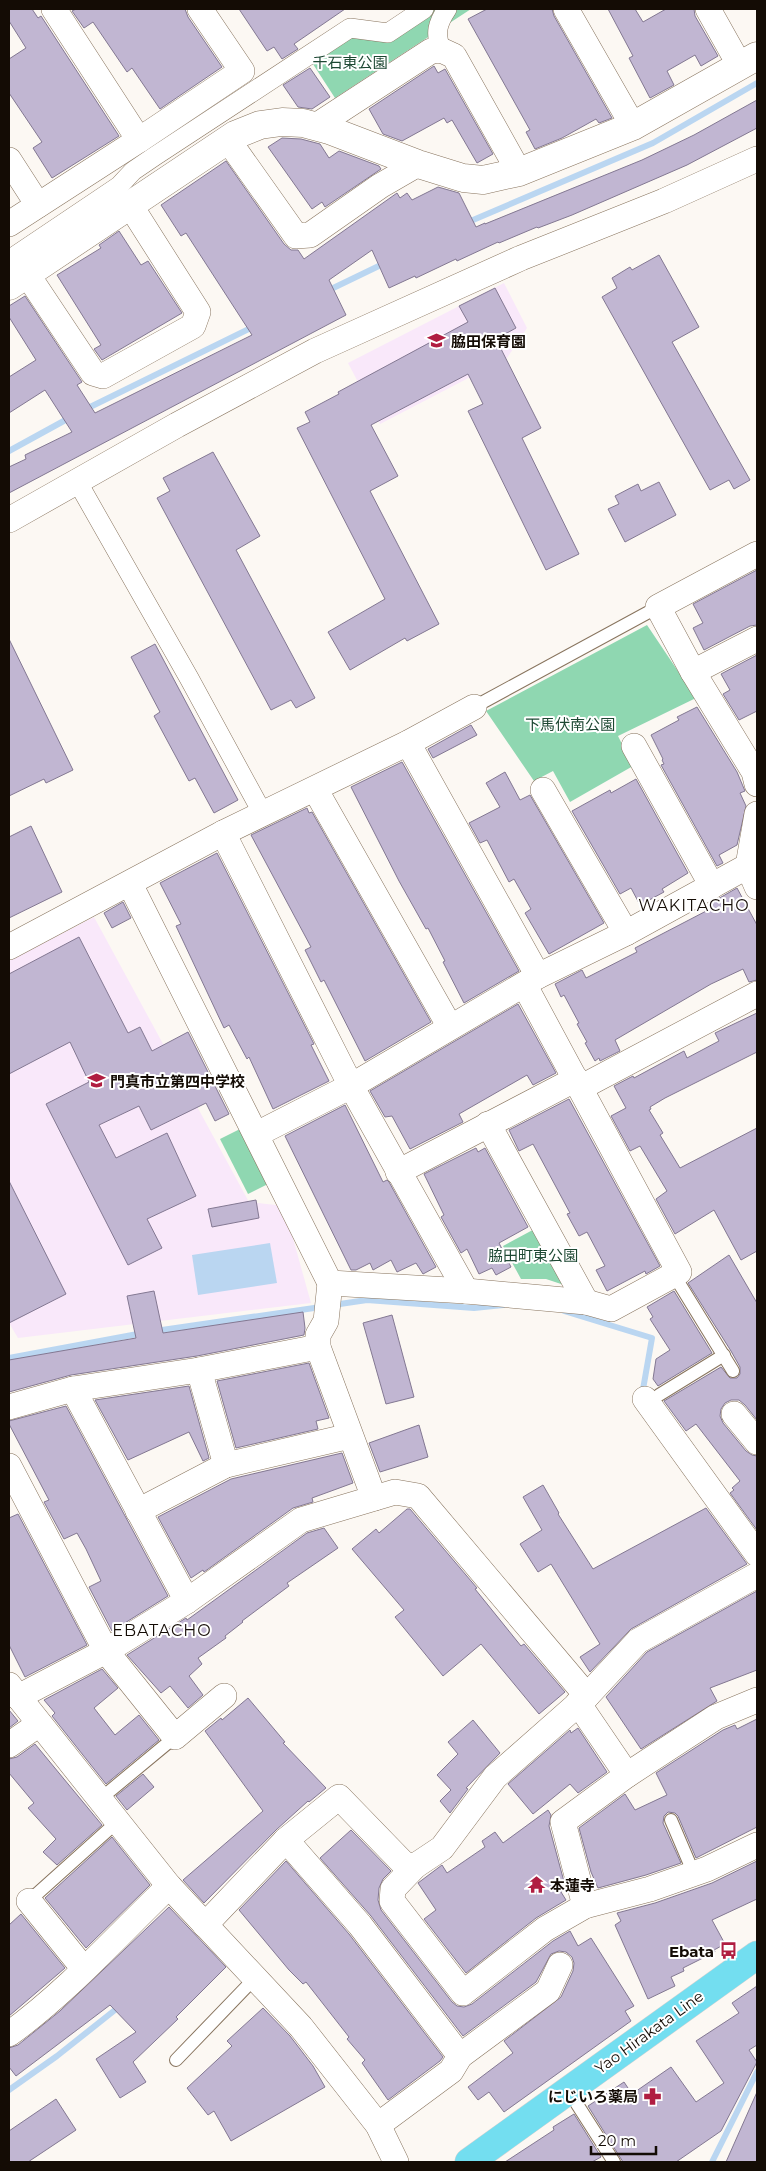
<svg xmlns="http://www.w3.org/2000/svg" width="766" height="2171" font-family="Montserrat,'Noto Sans JP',sans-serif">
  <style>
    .education { fill: #f9e8fa }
    .green { fill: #8fd7b1 }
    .water { fill: #bad6f1 }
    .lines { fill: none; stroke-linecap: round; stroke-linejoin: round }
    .stream { stroke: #bad6f1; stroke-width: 6 }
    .building { fill: #c1b6d2; stroke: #837892 }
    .service-casing { stroke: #88745e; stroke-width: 14 }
    .pedestrian-casing { stroke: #88745e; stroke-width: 20 }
    .minor-casing { stroke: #88745e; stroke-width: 26 }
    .tertiary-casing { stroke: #88745e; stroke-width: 29 }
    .primary-casing { stroke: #d5d3d2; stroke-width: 29 }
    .service { stroke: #fff; stroke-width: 12 }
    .pedestrian { stroke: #fff; stroke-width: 19 }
    .minor { stroke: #fff; stroke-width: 25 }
    .tertiary { stroke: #fff; stroke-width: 28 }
    .primary { stroke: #73def0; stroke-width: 28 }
    .labels { text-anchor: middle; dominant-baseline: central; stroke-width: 4; stroke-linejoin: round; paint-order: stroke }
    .park-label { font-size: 15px; fill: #1d4833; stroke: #fff }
    .poi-label { font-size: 15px; font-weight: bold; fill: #140c05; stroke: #fff; text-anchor: start }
    .street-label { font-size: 15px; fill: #140c05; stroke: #fff }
    .neighbourhood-label { font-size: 16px; letter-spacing: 1px; fill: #140c05; stroke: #fff }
  </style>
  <rect width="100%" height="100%" fill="#fcf8f3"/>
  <g class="education">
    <path d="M504,283L527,328L507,358L380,424L348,363Z"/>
    <path d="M94,917L249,1202L284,1206L311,1303L18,1338L9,1323V961Z"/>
  </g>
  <g class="green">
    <path d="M435,9H471L335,98L311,61L351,34L389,38Z"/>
    <path d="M647,625L696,698L618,736L633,766L570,802L553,771L534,781L486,711Z"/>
    <path d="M242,1128L270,1183L248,1194L220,1139Z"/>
    <path d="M542,1225L571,1279L561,1284L546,1279H521L503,1246Z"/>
  </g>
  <path class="water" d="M270,1243L277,1283L198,1295L192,1255Z"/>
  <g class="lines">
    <g class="stream">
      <path d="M466,223L653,143L757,83"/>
      <path d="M327,291L385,263"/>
      <path d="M84,410L255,326"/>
      <path d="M9,451L71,417"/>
      <path d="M333,1305L367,1300L474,1308L503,1305"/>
      <path d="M564,1311L652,1338L642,1395"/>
      <path d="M155,1331L321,1307"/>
      <path d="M9,1358L143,1333"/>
      <path d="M9,2090L57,2056L120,2006"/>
      <path d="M712,2162L757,2072"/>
    </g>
  </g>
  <g class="building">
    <path d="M9,9H32L38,18L41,16L119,136L52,178L33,148L42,142L9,93V59L26,48L9,21Z"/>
    <path d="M76,9H185L188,17L222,67L160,109L132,68L127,72L93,22L84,28L72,11Z"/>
    <path d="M239,9H345L294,44L298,49L282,59L274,47L267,51Z"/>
    <path d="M487,9H552L554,16L612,118L599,123L596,119L562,138L535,149L526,132L530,130L468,19Z"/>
    <path d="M608,9H635L643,22L666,9H694L695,16L718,56L701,66L695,55L667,71L674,85L650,98L629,58L633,56Z"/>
    <path d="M434,66L438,73L445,69L493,154L477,163L452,120L447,123L444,118L402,141L383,134L369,109Z"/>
    <path d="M310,68L330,97L312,109L298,107L283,85Z"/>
    <path d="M757,100V128L687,165L572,215L538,228L537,227L499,243L498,242L457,261L456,259L416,278L415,276L389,288L372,250L329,280L346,315L9,493V467L26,459L25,455L72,432L45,390L9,413V377L36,360L9,317V306L25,296L82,382L77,385L95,413L252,335L186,233L181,236L161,205L226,161L284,244L291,250H298L304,259L397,193L400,198L407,193L412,200L438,187L459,193L476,227L485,223V224L642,160L694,135Z"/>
    <path d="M282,138L301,139L320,144L329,158L339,151L379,166L381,169L325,207L322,202L312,209L268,147Z"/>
    <path d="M119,231L141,265L148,261L182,313L102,360L94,349L101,345L57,275L101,248L99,245Z"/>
    <path d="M659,255L699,327L672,342L750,480L734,489L729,480L710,490L602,297L617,288L612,278L630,267L632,270Z"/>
    <path d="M495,288L516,328L496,339L541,428L522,438L579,554L546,570L468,411L483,404L468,374L371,425L398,476L370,491L439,624L407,641L405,638L350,670L328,632L385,599L297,428L310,422L305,412L339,394L338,392L468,322L459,306Z"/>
    <path d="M213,452L260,536L236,550L315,698L296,708L291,700L271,710L157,498L170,491L163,478Z"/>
    <path d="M659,482L676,515L625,542L608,509L619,504L615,496L638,484L641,491Z"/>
    <path d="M757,570V625L750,626L704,650L693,628L703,623L693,604Z"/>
    <path d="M9,639L73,770L46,783L44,779L9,796Z"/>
    <path d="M155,644L238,800L214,813L195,778L189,781L154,716L160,712L131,657Z"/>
    <path d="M757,655V711L739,720L723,694L730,690L721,674Z"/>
    <path d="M697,707L737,772L745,791L740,793L746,806L737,845L719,855L723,863L717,866L661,765L664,764L662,760L663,759L651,735L679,720L677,717Z"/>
    <path d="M471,725L477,735L433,758L428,749Z"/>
    <path d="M402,762L519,971L464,1003L443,962L445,961L428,928L426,929L399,881L351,787Z"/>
    <path d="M505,772L520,800L530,795L604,923L549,954L525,913L531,909L514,879L509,882L487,840L480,843L469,823L500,807L486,783Z"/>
    <path d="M636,779L688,873L662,889L664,892L640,905L631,888L620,894L572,811L610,790L611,793Z"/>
    <path d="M307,808L309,813L312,812L431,1022L365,1061L324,980L321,982L305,950L311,947L251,835Z"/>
    <path d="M31,826L62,892L9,918V837Z"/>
    <path d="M217,853L314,1044L311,1045L329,1081L273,1109L249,1057L247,1059L229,1025L224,1028L176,926L181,924L160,883Z"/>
    <path d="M737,888L757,925V980L749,982L743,969L711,984L615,1040L620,1051L600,1061L599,1058L595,1061L585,1043L587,1042L577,1024L579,1023L564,995L561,997L555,984L582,970L586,978L637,952L635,948L712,908L709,904Z"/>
    <path d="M123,902L131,918L112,928L104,913Z"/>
    <path d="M79,937L128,1033L140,1027L152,1051L188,1032L229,1114L215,1121L206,1103L151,1130L139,1106L99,1125L116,1158L167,1133L196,1196L147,1219L162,1248L128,1265L46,1104L89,1082L70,1042L9,1074V974Z"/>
    <path d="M518,1004L556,1073L533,1085L527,1075L459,1114L463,1122L410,1149L392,1116L385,1117L370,1091Z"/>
    <path d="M757,1013V1052L665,1098L650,1107L651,1109L649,1110L663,1133L660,1135L680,1168L757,1128V1251L741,1260L714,1210L675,1234L656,1199L667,1191L640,1146L630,1151L611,1116L626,1108L614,1086L633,1076L634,1078L684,1051L687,1058L719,1041L715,1033Z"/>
    <path d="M569,1099L660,1266L646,1274L645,1271L607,1291L596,1270L605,1266L587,1232L579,1236L567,1214L570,1213L533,1144L519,1151L509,1130Z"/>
    <path d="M345,1105L383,1182L387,1180L389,1182L436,1267L423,1274L416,1263L397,1272L391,1260L373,1270L370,1263L356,1270H351L285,1136Z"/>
    <path d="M476,1148L478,1152L485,1148L528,1227L499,1243L511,1267L496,1275L492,1268L479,1274L467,1249L461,1253L441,1217L444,1215L424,1174Z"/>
    <path d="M9,1181L66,1294L9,1323Z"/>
    <path d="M256,1200L259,1218L212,1227L208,1209Z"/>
    <path d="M729,1255L757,1303V1420L745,1405L739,1400H731L725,1403L721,1409L720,1416L723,1423L746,1451L752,1455L757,1456V1530L730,1493L734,1490L732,1488L740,1481L696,1424L686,1431L664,1401L721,1367L730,1378H737L740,1374V1367L731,1351L688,1283Z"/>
    <path d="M154,1291L163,1333L303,1312L305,1328L304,1335L197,1356L71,1375L9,1392V1360L136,1338L127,1296Z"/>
    <path d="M674,1291L712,1353L658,1386L653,1379L656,1359L670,1350L650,1319L653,1317L647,1307Z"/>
    <path d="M392,1315L414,1397L386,1404L363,1323Z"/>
    <path d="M309,1363L329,1418L316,1421L318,1429L236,1448L217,1381Z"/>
    <path d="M189,1386L209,1458L203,1461L189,1432L128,1460L95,1400Z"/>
    <path d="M66,1406L168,1596L112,1631L89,1587L101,1581L86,1549L77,1533L64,1539L44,1502L49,1500L9,1424V1421Z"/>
    <path d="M419,1425L428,1457L380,1472L369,1443Z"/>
    <path d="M342,1453L353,1483L312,1498L313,1502L293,1508L204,1572L203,1570L191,1578L158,1517L231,1479Z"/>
    <path d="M543,1485L559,1513L558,1514L593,1569L706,1508L747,1564L631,1629L590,1672L580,1657L600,1644L551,1564L538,1572L520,1544L542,1530L523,1497Z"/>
    <path d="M407,1509H410L477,1588L475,1589L521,1646L524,1644L565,1692L539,1714L481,1644L443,1676L395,1617L404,1610L352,1549L376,1529L379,1533Z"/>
    <path d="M18,1514L87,1645L25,1677L9,1645V1518Z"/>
    <path d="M324,1528L338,1548L287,1583L289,1586L242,1621L243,1622L225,1636L226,1638L198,1658L202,1664L189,1676L203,1695L188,1708L170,1686L161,1693L127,1655L186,1618L187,1620L307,1533Z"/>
    <path d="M757,1591V1670L710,1688L717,1701L641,1749L606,1697L647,1652Z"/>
    <path d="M102,1669L118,1688L94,1708L115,1735L139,1715L159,1740L106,1784L52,1716L55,1713L44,1700Z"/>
    <path d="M248,1698L285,1742L283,1743L326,1788L309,1802L308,1801L276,1830L204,1903L183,1880L263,1811L205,1731L221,1718L222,1720Z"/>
    <path d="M9,1710L18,1721L9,1728Z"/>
    <path d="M757,1719V1827L696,1858L678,1816L675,1813L668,1812L664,1816L663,1823L681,1863L646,1875L598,1888L591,1872L579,1828L625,1794L635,1810L667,1795L656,1773L723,1730L735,1725L737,1729Z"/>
    <path d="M473,1720L500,1753L466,1788L468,1789L450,1813L440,1801L451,1790L437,1775L458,1754L448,1742Z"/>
    <path d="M578,1728L607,1772L578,1793L570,1784L533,1814L508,1784L570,1730L571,1733Z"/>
    <path d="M35,1744L102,1825L57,1865L43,1852L56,1839L28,1808L34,1803L9,1773V1759L17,1757Z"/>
    <path d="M143,1774L154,1787L127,1810L116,1796Z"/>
    <path d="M548,1810L551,1815L549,1826L566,1889L561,1892L566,1900L536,1918L466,1973L424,1919L436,1910L418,1883L442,1865L447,1873L485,1847L482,1841L495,1832L503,1843Z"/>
    <path d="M351,1830L391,1871L383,1879L379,1888L378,1900L381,1910L452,2002L457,2006L464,2007L472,2004L553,1941L570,1931L578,1946L591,1938L634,2006L625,2011L631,2021L504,2112L489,2092L478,2100L468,2087L513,2053L504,2041L561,1997L573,1971L574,1963L572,1957L566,1952L559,1951L551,1954L536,1982L463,2036L371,1916L320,1858Z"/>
    <path d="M112,1837L150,1885L86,1948L45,1898Z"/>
    <path d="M286,1861L349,1934L443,2057L440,2061L388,2100L362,2063L365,2060L347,2039L349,2037L306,1982L303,1984L289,1970L239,1910Z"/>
    <path d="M757,1861V1899L712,1920L725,1944L714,1950L715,1952L683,1968L684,1971L671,1977L675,1986L648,1999L615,1925L621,1921L617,1913L655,1903L712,1883Z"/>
    <path d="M169,1907L226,1967L176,2017L178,2019L133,2062L146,2082L120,2098L96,2059L136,2032L110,2005L16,2076L9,2067V2048L18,2045L60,2011Z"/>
    <path d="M21,1914L65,1968L9,2016V1925Z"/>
    <path d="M757,1986V2045L749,2050L757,2062L721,2131L676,2162H623L588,2106L624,2082L632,2094L671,2067L696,2102L724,2083L696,2041L739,2013L732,2003Z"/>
    <path d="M263,2008L290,2036L313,2066L325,2087L231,2141L214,2111L208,2115L187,2088L232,2046L227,2041Z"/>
    <path d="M757,2092V2162H726Z"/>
    <path d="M56,2099L76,2130L28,2162H9V2131Z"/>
    <path d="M574,2114L601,2157L592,2162H505L554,2130L553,2127Z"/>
  </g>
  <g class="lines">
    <defs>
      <g id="service">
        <path d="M474,707L658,607"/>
        <path d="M674,1275L733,1371"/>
        <path d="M659,1395L724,1355"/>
        <path d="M99,1800L175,1737"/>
        <path d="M671,1820L694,1874"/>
        <path d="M29,1901L117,1822"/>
        <path d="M176,2060L255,1978"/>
        <path d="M568,2090L614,2162"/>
      </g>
      <g id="pedestrian">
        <path d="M441,50C435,33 437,24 447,9"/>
        <path d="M9,260L119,186L133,171L155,156L350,28L388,33L424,9"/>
        <path d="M77,481L189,678L263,814"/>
      </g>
      <g id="minor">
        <path d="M54,9L139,140L242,71L200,9"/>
        <path d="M566,9L633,126"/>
        <path d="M708,9L740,66"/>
        <path d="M316,126L431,51L441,50L454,56L519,172"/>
        <path d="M228,140L296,236L310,235L380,186L418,164"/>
        <path d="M9,160L38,205"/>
        <path d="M9,224L139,140"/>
        <path d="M27,274L93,373L103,376L193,326L198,312L130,205"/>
        <path d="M9,520L177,425L315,351L521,258L664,201L757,159"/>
        <path d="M757,554L658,607L693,672L754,772L757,784"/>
        <path d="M693,672L757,639"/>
        <path d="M408,743L538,976"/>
        <path d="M634,746L712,886"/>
        <path d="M315,789L450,1027"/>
        <path d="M543,790L626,933"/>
        <path d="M757,814L748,866L757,887"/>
        <path d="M223,833L351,1086L466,1291"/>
        <path d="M130,884L330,1283L466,1291L586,1302L611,1309L679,1272L525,986"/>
        <path d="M9,947L223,833L408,743L474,707"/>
        <path d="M580,1088L757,994"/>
        <path d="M488,1124L586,1302"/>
        <path d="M257,1134L351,1086L538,976L626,933L757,861"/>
        <path d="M398,1172L576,1079"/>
        <path d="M330,1283L326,1321L318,1335V1347L374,1498"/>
        <path d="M199,1370L226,1465"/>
        <path d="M73,1389L187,1601L301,1520L395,1492L418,1496L587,1696"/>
        <path d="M645,1399L757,1554"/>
        <path d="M9,1407L73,1389L199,1370L318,1347"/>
        <path d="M734,1414L757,1442"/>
        <path d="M9,1466L106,1651L175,1737L224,1696"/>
        <path d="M138,1511L226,1465L350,1436"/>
        <path d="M9,1685L169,1886L301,2027L378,2125L396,2162"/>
        <path d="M18,1697L106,1651L187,1601"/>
        <path d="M578,1703L627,1775"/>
        <path d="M9,1745L39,1724"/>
        <path d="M286,1840L360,1925L460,2056"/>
        <path d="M415,1866L393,1889L392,1901L463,1993L545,1929L585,1906L650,1889L707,1869L757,1845"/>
        <path d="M29,1901L84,1969"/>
        <path d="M585,1906L563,1822L627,1775L716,1717L757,1700"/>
        <path d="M205,1925L286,1840L339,1797L404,1864L415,1866L442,1848L495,1777L587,1696L638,1641L757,1575"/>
        <path d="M9,2034C67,1992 117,1936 169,1886"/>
        <path d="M378,2125L451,2071L460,2056L548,1991L560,1965"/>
      </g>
      <path id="tertiary" d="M9,286L235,135L260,125L282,122L303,123L329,130L418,164L463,178L483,180L519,172L633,126L757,56"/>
      <path id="primary" d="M469,2162L757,1955"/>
    </defs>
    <use href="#service" class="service-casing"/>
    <use href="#pedestrian" class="pedestrian-casing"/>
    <use href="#minor" class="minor-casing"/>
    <use href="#tertiary" class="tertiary-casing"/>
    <use href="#primary" class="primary-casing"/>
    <use href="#service" class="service"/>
    <use href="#pedestrian" class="pedestrian"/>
    <use href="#minor" class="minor"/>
    <use href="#tertiary" class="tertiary"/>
    <use href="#primary" class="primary"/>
  </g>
  <defs>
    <symbol id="school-bare" viewBox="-9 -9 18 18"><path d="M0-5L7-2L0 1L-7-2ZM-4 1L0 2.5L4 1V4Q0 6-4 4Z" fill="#b01d41" stroke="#fff" stroke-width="2.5" paint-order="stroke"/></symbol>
    <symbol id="temple-bare" viewBox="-9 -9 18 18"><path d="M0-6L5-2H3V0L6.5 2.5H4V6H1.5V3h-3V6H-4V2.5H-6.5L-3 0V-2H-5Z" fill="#b01d41" stroke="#fff" stroke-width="2.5" paint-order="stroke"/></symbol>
    <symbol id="bus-bare" viewBox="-9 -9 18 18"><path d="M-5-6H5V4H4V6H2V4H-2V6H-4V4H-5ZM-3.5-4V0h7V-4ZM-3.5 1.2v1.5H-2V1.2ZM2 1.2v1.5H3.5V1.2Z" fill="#b01d41" stroke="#fff" stroke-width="2.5" paint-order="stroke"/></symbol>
    <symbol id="pharmacy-bare" viewBox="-9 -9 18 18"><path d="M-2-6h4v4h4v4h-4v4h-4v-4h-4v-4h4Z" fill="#b01d41" stroke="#fff" stroke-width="2.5" paint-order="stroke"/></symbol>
  </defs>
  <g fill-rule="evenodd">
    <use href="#school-bare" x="424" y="328" width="25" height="25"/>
    <use href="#school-bare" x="84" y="1068" width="25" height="25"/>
    <use href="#temple-bare" x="524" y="1872" width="25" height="25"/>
    <use href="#bus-bare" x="716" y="1938" width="25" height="25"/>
    <use href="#pharmacy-bare" x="640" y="2084" width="25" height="25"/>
  </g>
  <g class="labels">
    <g class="park-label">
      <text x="350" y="62">千石東公園</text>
      <text x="570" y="724">下馬伏南公園</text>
      <text x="533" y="1255">脇田町東公園</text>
    </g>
    <g class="poi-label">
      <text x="451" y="341">脇田保育園</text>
      <text x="110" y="1081">門真市立第四中学校</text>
      <text x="550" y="1885">本蓮寺</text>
      <text x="714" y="1951" text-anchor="end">Ebata</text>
      <text x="638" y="2096" text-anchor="end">にじいろ薬局</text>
    </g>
    <g class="street-label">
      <text transform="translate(649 2032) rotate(-36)">Yao Hirakata Line</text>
    </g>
    <g class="neighbourhood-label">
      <text x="694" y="905">WAKITACHO</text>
      <text x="162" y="1630">EBATACHO</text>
    </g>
  </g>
  <rect width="766" height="2171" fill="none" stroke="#140c05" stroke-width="20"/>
  <path d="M591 2146v8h65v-8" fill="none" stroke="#140c05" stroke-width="2.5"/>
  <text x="598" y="2146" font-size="15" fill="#140c05" stroke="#ffffff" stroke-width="4" paint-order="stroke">20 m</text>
</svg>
